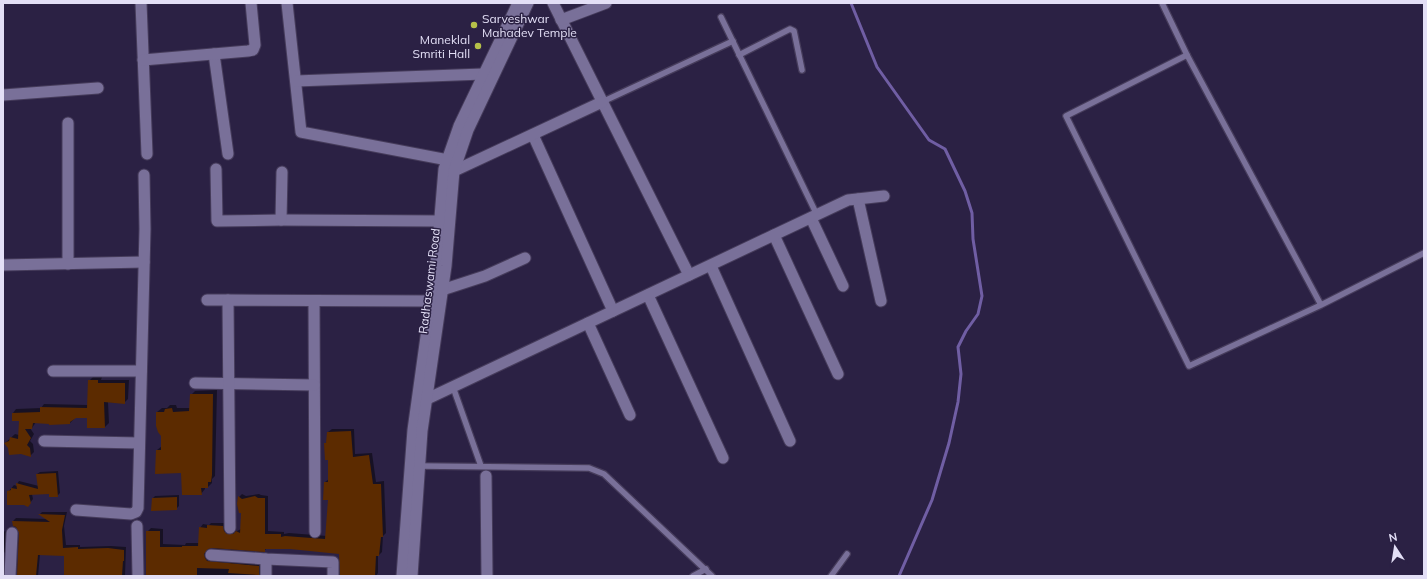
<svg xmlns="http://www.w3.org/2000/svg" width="1427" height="579" font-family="Mulish,sans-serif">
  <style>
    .shadow { fill: #0007 }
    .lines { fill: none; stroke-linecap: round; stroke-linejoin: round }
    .stream { stroke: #705ea4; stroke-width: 3 }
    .building { fill: #5c2b00 }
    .service-casing { stroke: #463c5b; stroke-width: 8 }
    .minor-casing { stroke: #463c5b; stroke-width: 13 }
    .tertiary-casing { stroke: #463c5b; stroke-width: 13 }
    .service { stroke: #797099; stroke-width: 5.5 }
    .minor { stroke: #797099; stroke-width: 11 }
    .tertiary { stroke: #797099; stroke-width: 11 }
    .poi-dot { fill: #b6c149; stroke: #2b2144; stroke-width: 1.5 }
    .labels { text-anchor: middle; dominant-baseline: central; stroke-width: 3; stroke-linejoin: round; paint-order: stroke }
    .poi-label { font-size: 12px; fill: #e3dff6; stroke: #2b2144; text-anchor: start }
    .street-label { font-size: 12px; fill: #e3dff6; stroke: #2b2144 }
  </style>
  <rect width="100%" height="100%" fill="#2b2144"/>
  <g class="shadow">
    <path d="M93,377H102L101,380H129L128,399L124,403L108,402L109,423L105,427L88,417H76L70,423L36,422L32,428H30L34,434L30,441L33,444L34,452L30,456L9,448L5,443L15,434L19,435L20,420L13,413L16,409L41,408L44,404L88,405L89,381Z"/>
    <path d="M217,390L215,476L212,479V483L208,487H205V489L201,494L182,472L157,450L162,446V436L157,412L162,408H167L170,405H176L177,408H190L191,395L195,391Z"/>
    <path d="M332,429H354L355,454L372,453L376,482L384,481L386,533L383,536L382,552L378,556V573L376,576H341L340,553L290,548H267L264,551L208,548L207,551L208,555L262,563L264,576H147V532L151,528L163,529V544L185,545L186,543H200V528L203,524L209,525L211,523H226L230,532L237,531L241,529L242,512L238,504L239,497L242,494L246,496L259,494L261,495L268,496V531L284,532V534L289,533L327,536L329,499L325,482L329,479V459L325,444L328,440V432Z"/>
    <path d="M58,471L60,493L57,496L50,493L32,494L33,499L30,503L8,492L14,485L17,486V484L19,481L39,486L37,474L40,472Z"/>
    <path d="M179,495V506L176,509L153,498L155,496Z"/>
    <path d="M42,512H67L64,526L66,545H80V547L111,546L126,547L125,576H65V555L40,554L38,576H18L20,533L19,529L14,526L13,521L16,518L48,519L40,514Z"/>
    <path d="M3,531L7,532L5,552L3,554Z"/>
  </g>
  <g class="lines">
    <path class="stream" d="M851,3L877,67L929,140L945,149L965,191L972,213L973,239L982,296L978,314L966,331L958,347L961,374L958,402L949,443L932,500L899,576"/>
  </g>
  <g class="building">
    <path d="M88,380H98V383H125V404L104,402L105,428H87V418H76L70,422V424L49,425V424L33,423L32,429H25L31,438L27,445L30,448L31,457L21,454L9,455L8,448L4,443L9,441L10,437L18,439L19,421H12V413L40,412V407L87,408Z"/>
    <path d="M190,394H213L212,475L211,482H208V488H201L202,495H182L181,473L155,474L156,450H161V436L158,432L156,426V412H164L165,409L172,408L173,412L189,411Z"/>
    <path d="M351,431L353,457L369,455L373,484H381L383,537H381L379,556H376L375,576L353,575V576H340L339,554L290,549H265V552L212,548L208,549L204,554L205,558L207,561L259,566V575L228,573L229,569L197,568V576H146V531H160V547H182V546H198L199,527L207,528V525L223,526L224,531L227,534H233L236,531L240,533L241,513H239L237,504L238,496L242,499L255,496L258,498H265V534H281V537L285,536L325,539L328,500H323L324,482H328V460H325L324,443H326L327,432Z"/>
    <path d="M56,473L58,497H49V494L29,495L31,503L28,507L24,505H7V491L11,490V488L17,489L16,483L38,489L36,474Z"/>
    <path d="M177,497V510L151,511L152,498Z"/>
    <path d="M38,514L65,515L62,530L63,548L78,547V549L108,548L124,550V561H123L122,576H64V556L38,555L36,576H17L19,533L16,527L13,526L12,521L50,522Z"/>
  </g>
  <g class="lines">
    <defs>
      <g id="service">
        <path d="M1162,3L1187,55"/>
        <path d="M721,17L817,215"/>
        <path d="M739,55L790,29L794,31L802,70"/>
        <path d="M602,102L733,41"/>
        <path d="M1321,305L1187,55L1066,116L1189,366L1321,305L1424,253"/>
        <path d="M453,387L481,466"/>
        <path d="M420,466L589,468L604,474L712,576"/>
        <path d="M693,576L706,569"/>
        <path d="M831,576L847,554"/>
      </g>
      <g id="minor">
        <path d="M141,3L147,154"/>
        <path d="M287,3L301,132L448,160"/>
        <path d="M553,3L689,275"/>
        <path d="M561,20L606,3"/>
        <path d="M214,54L228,154"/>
        <path d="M143,60L248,51L253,50L255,45L251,3"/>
        <path d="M296,81L483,74"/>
        <path d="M3,95L98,88"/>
        <path d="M533,135L613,311"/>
        <path d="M216,169L217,221L281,220L440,221"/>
        <path d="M454,171L602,102"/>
        <path d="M858,199L881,301"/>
        <path d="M811,218L843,286"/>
        <path d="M281,220L282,172"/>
        <path d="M774,235L838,374"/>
        <path d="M68,264V123"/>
        <path d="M3,265L144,262"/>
        <path d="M711,266L790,441"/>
        <path d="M442,290L485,276L525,258"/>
        <path d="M648,295L723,458"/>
        <path d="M207,300H228"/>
        <path d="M314,301L315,532"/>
        <path d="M588,323L630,415"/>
        <path d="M53,371H141"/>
        <path d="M195,383L314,385"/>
        <path d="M427,399L848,200L884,196"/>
        <path d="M44,441L139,443"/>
        <path d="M486,476L487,576"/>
        <path d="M76,510L131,514L136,512L138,508L145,229L144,175"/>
        <path d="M137,526L138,576"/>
        <path d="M230,528L228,300L431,301"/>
        <path d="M211,555L266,559L333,562V576"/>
        <path d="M10,576L12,533"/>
        <path d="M266,576V559"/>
      </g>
      <g id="tertiary">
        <path d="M402,576L413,430L436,265L444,169L459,126L518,3"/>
        <path d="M412,576L422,431L446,266L454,171L468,130L528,3"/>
      </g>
    </defs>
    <use href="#service" class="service-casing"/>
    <use href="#minor" class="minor-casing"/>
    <use href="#tertiary" class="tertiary-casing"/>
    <use href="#service" class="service"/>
    <use href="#minor" class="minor"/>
    <use href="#tertiary" class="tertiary"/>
  </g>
  <g class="poi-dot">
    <circle cx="474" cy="25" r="4"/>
    <circle cx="478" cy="46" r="4"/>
  </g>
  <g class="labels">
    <g class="poi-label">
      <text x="482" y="18">Sarveshwar<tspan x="482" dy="14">Mahadev Temple</tspan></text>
      <text x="470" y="39" text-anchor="end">Maneklal<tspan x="470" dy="14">Smriti Hall</tspan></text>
    </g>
    <g class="street-label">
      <text transform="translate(429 281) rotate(-83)">Radhaswami Road</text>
    </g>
  </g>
  <rect width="1427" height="579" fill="none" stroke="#e3dff6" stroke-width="8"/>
  <g transform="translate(1395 547) rotate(348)" stroke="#2b2144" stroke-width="3" paint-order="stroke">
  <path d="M0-3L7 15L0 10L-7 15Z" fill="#e3dff6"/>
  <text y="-6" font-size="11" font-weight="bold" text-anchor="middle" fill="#e3dff6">N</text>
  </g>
</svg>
